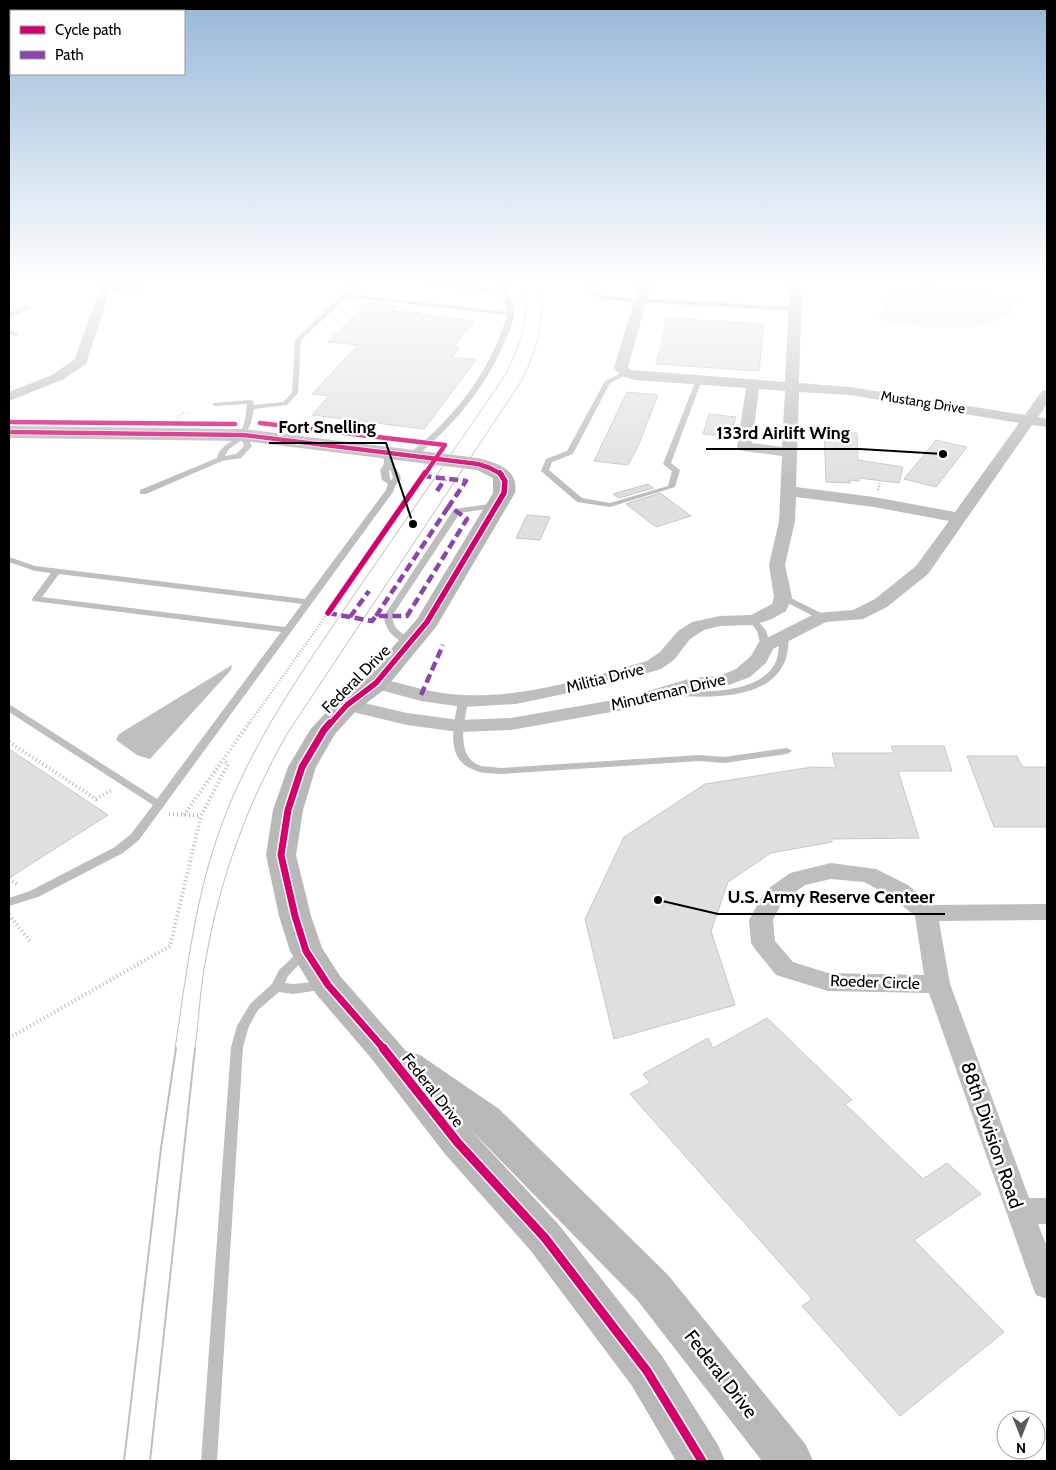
<svg xmlns="http://www.w3.org/2000/svg" width="1056" height="1470" font-family="Cabin,sans-serif">
  <style>
    .green { fill: #ececec }
    .water { fill: #bfbfbf }
    .building { fill: #dfdfdf; stroke: #c7c7c7 }
    .lines { fill: none; stroke-linecap: round; stroke-linejoin: round }
    .path-far2 { stroke: #b9b9b9; stroke-width: 2; stroke-dasharray: 0.5 2; stroke-linecap: butt }
    .path-far1 { stroke: #b9b9b9; stroke-width: 2.5; stroke-dasharray: 1 2; stroke-linecap: butt }
    .path { stroke: #b9b9b9; stroke-width: 4; stroke-dasharray: 1 3; stroke-linecap: butt }
    .lane { fill: #bebebe; fill-rule: evenodd }
    .street { fill: #bebebe; fill-rule: evenodd }
    .secondary { fill: #b8b8b8; fill-rule: evenodd }
    .tram-far1 { stroke: #bebebe; stroke-width: 1 }
    .tram { stroke: #bebebe; stroke-width: 2 }
    .quiet { stroke: #8e44ad; stroke-width: 4.5; stroke-dasharray: 9 4.5; stroke-linecap: butt }
    .cycleway-far3-casing { stroke: #fff; stroke-width: 6 }
    .cycleway-far2-casing { stroke: #fff; stroke-width: 8 }
    .cycleway-far1-casing { stroke: #fff; stroke-width: 10 }
    .cycleway-casing { stroke: #fff; stroke-width: 12 }
    .cycleway-far3 { stroke: #d6006c; stroke-width: 4.5 }
    .cycleway-far2 { stroke: #d6006c; stroke-width: 5.5 }
    .cycleway-far1 { stroke: #d6006c; stroke-width: 7 }
    .cycleway { stroke: #d6006c; stroke-width: 9 }
    .labels { text-anchor: middle; dominant-baseline: central; stroke-width: 5; stroke-linejoin: round; paint-order: stroke }
    .far-street-label { font-size: 14px; fill: #000; stroke: #fff }
    .street-label { font-size: 16px; fill: #000; stroke: #fff }
    .near-street-label { font-size: 19px; fill: #000; stroke: #fff }
    .leader { fill: none; stroke: #000; stroke-width: 2 }
    .callout-dot { fill: #000; stroke: #fff; stroke-width: 2 }
    .callout-label { font-size: 18px; text-anchor: middle; font-weight: bold; fill: #000; stroke: #fff; stroke-width: 5; stroke-linejoin: round; paint-order: stroke }
  </style>
  <rect width="100%" height="100%" fill="#fff"/>
  <path class="green" d="M900,281L1018,299L1009,316L976,328H928L877,320L896,282Z"/>
  <path class="water" d="M232,665L231,670L150,759L137,755L116,740L119,734Z"/>
  <g class="building">
    <path d="M366,303L398,306L394,311L421,313L420,315L474,321L453,348H459L452,357L476,360L424,429L312,415L329,396L312,394L358,345L328,342Z"/>
    <path d="M667,318L764,324L759,371L656,364Z"/>
    <path d="M627,392L658,395L639,444L628,465L594,461Z"/>
    <path d="M709,414L736,417L729,437L703,434Z"/>
    <path d="M824,431L857,433L858,460L903,467L899,483L859,478V481L850,480V483L826,482Z"/>
    <path d="M936,440L967,447L936,487L904,479Z"/>
    <path d="M648,484L653,488L619,498L613,494Z"/>
    <path d="M660,493L691,516L656,527L626,504Z"/>
    <path d="M527,515L550,517L540,540L516,538Z"/>
    <path d="M891,746H944L952,771H898L919,838L832,839V842L771,853L728,882L711,931L735,1005L614,1039L585,919L624,837L705,784L812,767L836,768L832,753H894Z"/>
    <path d="M9,749L108,815L9,878Z"/>
    <path d="M967,756H1017L1022,767H1047V827H994Z"/>
    <path d="M767,1018L852,1100L845,1104L923,1179L947,1163L981,1194L914,1240L1004,1332L900,1416L802,1306L812,1299L630,1094L650,1083L643,1074L708,1038L713,1048Z"/>
  </g>
  <g class="lines">
    <path class="path-far2" d="M178,418L183,413H191"/>
    <g class="path-far1">
      <path d="M878,490L880,481"/>
      <path d="M248,725L328,613"/>
    </g>
    <g class="path">
      <path d="M9,742L96,799L112,790"/>
      <path d="M169,814L201,816"/>
      <path d="M184,815L249,723"/>
      <path d="M9,879L18,885"/>
      <path d="M9,915L30,941"/>
      <path d="M9,1038L170,946L201,816L228,764L224,760"/>
    </g>
    <g class="lane">
      <path d="M357,281H363L350,294L507,312L502,293L410,283L407,281H423L501,290L499,281H505C508,291 514,303 514,314C514,322 508,335 504,343C485,389 453,425 416,457H410V453C456,416 490,372 507,315L347,297L301,340L298,393L287,405L254,409L251,423L246,434L252,446L241,458L222,461L146,494H140V490L217,458C220,445 231,444 238,435C245,427 246,414 247,404L215,406L213,405V403L251,400L253,401L254,405L283,402L292,393L295,340ZM242,440L244,446L236,454L225,456L229,449Z"/>
      <path d="M586,281H592L595,290L603,296L794,307L797,309L794,311L602,300L590,292Z"/>
      <path d="M28,306L30,307V309L9,317V313Z"/>
      <path d="M9,330L19,334L16,336L9,334Z"/>
      <path d="M626,371L629,373L628,374L610,383L573,454L552,462L549,470L582,498L610,503L668,486L672,471L663,464L696,380L699,378L702,380L671,463L680,470L675,487L610,507L577,502L541,471L546,459L567,451L605,381Z"/>
      <path d="M383,450H389C390,454 390,460 392,464C397,471 398,468 401,479L396,484L393,492L139,840L123,853L38,897L9,906V898L30,891L115,847L131,834L153,805L9,712V705L12,706L157,799L281,632L33,601L32,599L51,573L35,571L9,562V557L35,566L305,599L386,490L388,484L382,480L380,470L384,464ZM389,469L391,471L393,478L391,480L390,479ZM59,574L302,604L285,627L42,597Z"/>
      <path d="M497,503L501,505L500,507L460,513L392,616C394,631 402,634 415,639L417,641L415,643C399,645 385,632 384,616L454,509Z"/>
      <path d="M783,594L825,615L826,617L825,619H819L780,599L779,597L780,595Z"/>
      <path d="M753,617L756,618L766,631L771,646L769,648L766,649L761,646L757,631L749,620Z"/>
      <path d="M784,634L789,637C788,647 788,658 782,667C763,701 703,698 670,695L665,692C671,687 683,690 691,691C716,692 757,690 773,667C779,659 779,646 779,637Z"/>
      <path d="M463,698L468,701C465,721 454,757 481,766C487,767 495,767 501,768L699,755L724,757L787,748L792,751L787,754L724,763L699,761L501,774C492,773 482,774 474,770C444,759 454,725 458,701Z"/>
      <path d="M304,949L308,950L310,953L288,976L285,983L293,984L323,981L327,983L329,986L327,989L293,994L279,992L258,1010L249,1026L243,1047L217,1461H201L231,1047L237,1026L250,1004L272,984L279,970L300,950Z"/>
    </g>
    <g class="street">
      <path d="M133,281H145V285L139,289L110,290L86,364L62,380L9,401V392L52,375L75,359L101,284Z"/>
      <path d="M640,281H652L628,367L631,370L785,382L790,281H802L799,383L850,387L1025,415L1042,391L1047,390V404L1038,417L1047,419V427L1032,425L928,574L887,607L863,619L826,622L773,649L766,663L750,677L729,685L694,690L628,709L511,730L459,732L407,725L340,709L337,705L340,701L347,699L407,713L459,720L511,718L625,698L692,678L719,676L736,669L751,656L759,642L816,613L853,610L875,599L916,566L949,521L874,507L796,497L795,521L785,565L792,597L786,611L772,619L753,625L720,626L704,630L690,639L674,660L661,669L606,685L516,704L463,707L421,701L369,687L366,683L369,679L376,677C404,684 433,694 463,695C523,698 590,678 647,661L660,652L678,631L692,622L720,616L751,615L772,604L774,597L769,565L779,521L782,456L744,451L739,450L737,447L746,388L636,380C627,378 620,376 614,368ZM759,389L785,391L782,447L752,443ZM799,392L850,395L1019,423L955,512L874,497L796,487Z"/>
      <path d="M831,863L876,869L908,885L931,905L1047,904V920L939,921L950,984L1029,1198H1047V1224H1038L1047,1247V1299L1036,1295L1032,1285L929,993L828,991L776,975L755,949L751,943L749,920L765,891L790,873ZM831,879L864,882L892,897L915,916L924,975L828,973L793,962L775,941L773,920L782,902L805,885Z"/>
    </g>
    <path class="secondary" d="M9,426L243,429L478,458C497,463 519,469 515,493L436,627L385,689L356,711L335,734L316,767L303,810L296,855L311,916L322,948L340,976L406,1051L420,1055L499,1109L668,1275L806,1445L813,1461H762L638,1301L468,1127L559,1225L662,1356L718,1445L725,1461H676L632,1386L531,1251L445,1154L371,1058L316,994L290,951L279,916L266,855L273,810L288,767L310,730L338,699L367,677L417,619L493,493V478L477,470L243,441L9,438Z"/>
    <g class="tram-far1">
      <path d="M175,1049C186,977 194,904 218,835C249,745 303,670 356,592C406,520 456,447 506,374C521,343 530,316 525,281"/>
      <path d="M195,1049C199,1019 200,988 206,958C220,879 247,804 287,734L522,380C539,344 545,321 540,281"/>
    </g>
    <g class="tram">
      <path d="M124,1461L161,1148L176,1048"/>
      <path d="M150,1461L195,1048"/>
    </g>
    <g class="quiet">
      <path d="M437,491L445,479"/>
      <path d="M328,613L372,621L376,616H407L467,519L449,506L466,481L424,476"/>
      <path d="M376,616L449,506"/>
      <path d="M350,617L369,591"/>
      <path d="M421,695L443,645"/>
    </g>
    <defs>
      <g id="cycleway-far3">
        <path d="M9,422L235,424"/>
        <path d="M260,423L445,445L425,474"/>
        <path d="M9,432L243,435L478,464L490,468L501,474"/>
      </g>
      <g id="cycleway-far2">
        <path d="M328,613L425,473"/>
        <path d="M329,725L347,705L376,683L427,622L504,493L505,481L500,473"/>
      </g>
      <path id="cycleway-far1" d="M330,723L324,730L302,767L288,810L281,855L295,916L306,951L328,985L384,1049"/>
      <path id="cycleway" d="M383,1048L458,1143L545,1238L647,1371L702,1461"/>
    </defs>
    <use href="#cycleway-far3" class="cycleway-far3-casing"/>
    <use href="#cycleway-far2" class="cycleway-far2-casing"/>
    <use href="#cycleway-far1" class="cycleway-far1-casing"/>
    <use href="#cycleway" class="cycleway-casing"/>
    <use href="#cycleway-far3" class="cycleway-far3"/>
    <use href="#cycleway-far2" class="cycleway-far2"/>
    <use href="#cycleway-far1" class="cycleway-far1"/>
    <use href="#cycleway" class="cycleway"/>
  </g>
  <linearGradient id="sky" x2="0" y2="1"><stop stop-color="#97b8d8"/><stop offset="0.58" stop-color="#fff"/><stop offset="1" stop-color="#fff" stop-opacity="0"/></linearGradient>
  <rect width="1056" height="487" fill="url(#sky)"/>
  <g class="labels">
    <g class="far-street-label">
      <text transform="translate(923 402) rotate(9)">Mustang Drive</text>
    </g>
    <g class="street-label">
      <text transform="translate(605 678) rotate(-14)">Militia Drive</text>
      <text transform="translate(356 679) rotate(-45)">Federal Drive</text>
      <text transform="translate(668 692) rotate(-13)">Minuteman Drive</text>
      <text transform="translate(875 982) rotate(2)">Roeder Circle</text>
      <text transform="translate(433 1090) rotate(52)">Federal Drive</text>
    </g>
    <g class="near-street-label">
      <text transform="translate(992 1135) rotate(71)">88th Division Road</text>
      <text transform="translate(721 1374) rotate(52)">Federal Drive</text>
    </g>
  </g>
  <path class="leader" d="M413 524L386 443H269M943 454L860 449H706M658 900L718 914H945"/>
  <g class="callout-dot">
    <circle cx="413" cy="524" r="5"/>
    <circle cx="943" cy="454" r="5"/>
    <circle cx="658" cy="900" r="5"/>
  </g>
  <g class="callout-label">
    <text x="327" y="433">Fort Snelling</text>
    <text x="783" y="439">133rd Airlift Wing</text>
    <text x="831" y="903">U.S. Army Reserve Centeer</text>
  </g>
  <rect width="1056" height="1470" fill="none" stroke="#000000" stroke-width="20"/>
  <rect x="10" y="10" width="175" height="65" fill="#ffffff" stroke="#999999"/>
  <rect x="20" y="26" width="25" height="8" fill="#d6006c" stroke="#999999"/>
  <text x="55" y="35" font-size="15" fill="#000000">Cycle path</text>
  <rect x="20" y="51" width="25" height="8" fill="#8e44ad" stroke="#999999"/>
  <text x="55" y="60" font-size="15" fill="#000000">Path</text>
  <g transform="translate(1021 1435) rotate(180)"><circle r="24" fill="#ffffff" stroke="#999999"/>
  <path d="M0-4L9 19L0 12L-9 19Z" fill="#595959"/>
  <text y="-8" font-size="14" font-weight="bold" text-anchor="middle" fill="#000000">N</text>
  </g>
</svg>
